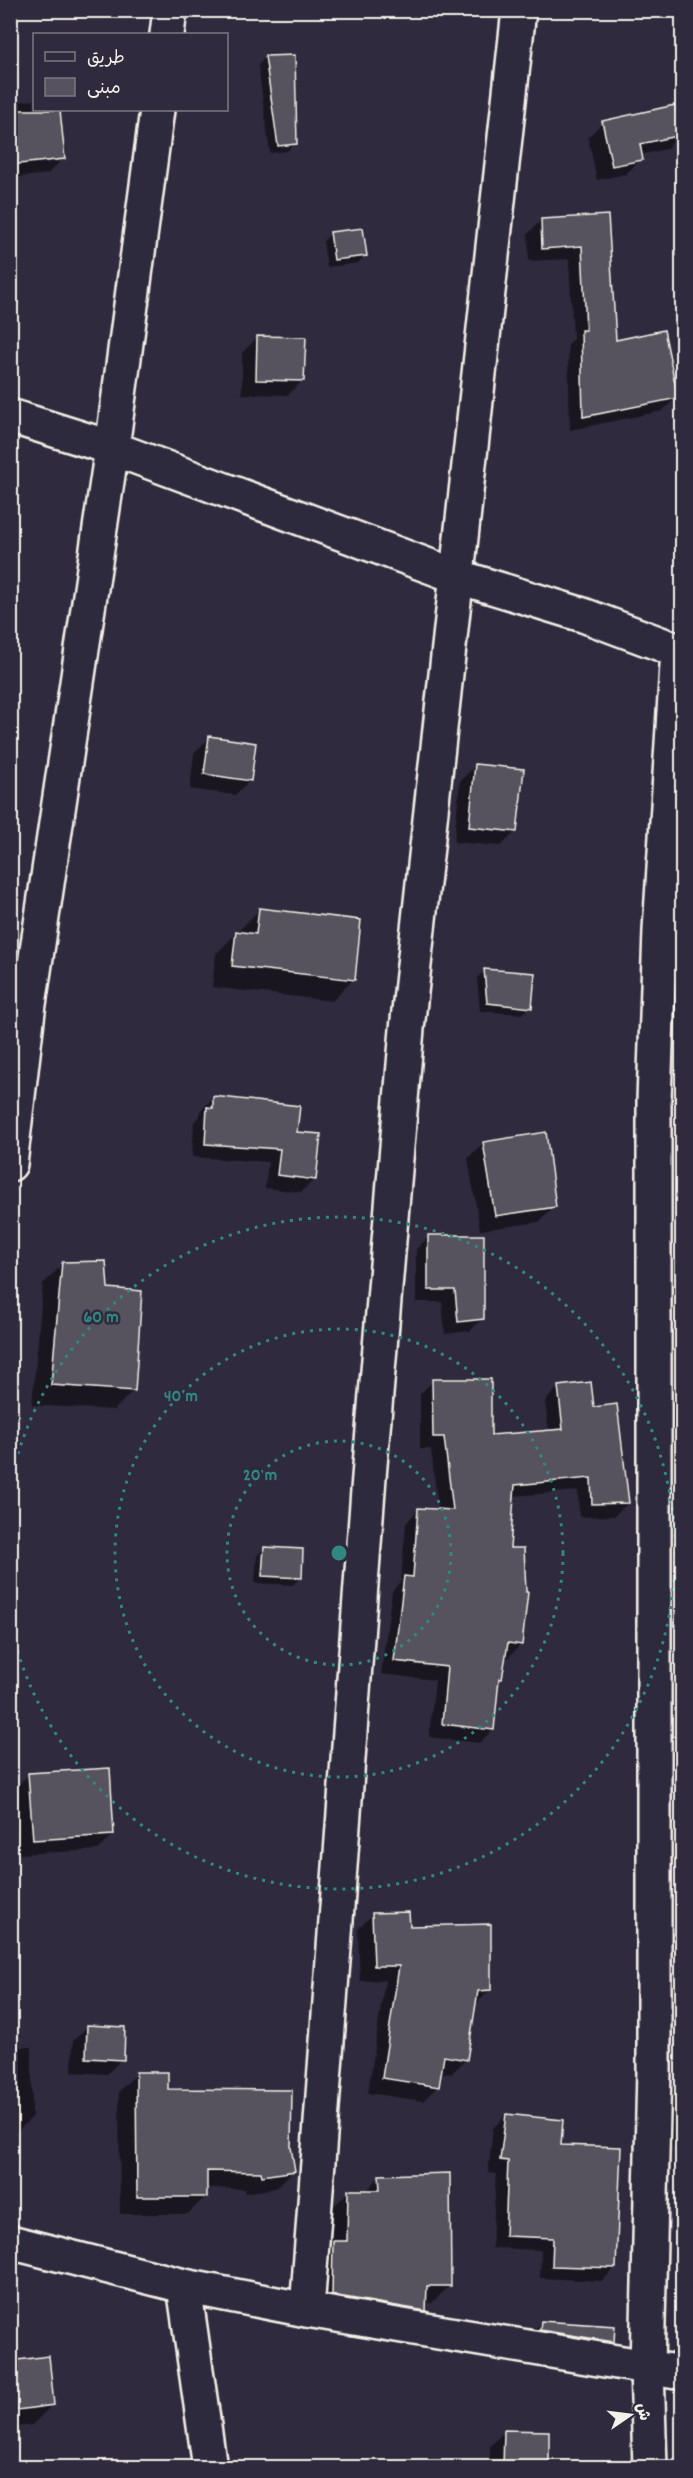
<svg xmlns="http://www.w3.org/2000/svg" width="693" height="2478" font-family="Dekko,'Playpen Sans Arabic',sans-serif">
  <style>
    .shadow { fill: #0007 }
    .building { fill: #56525f; stroke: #f4f1e8; stroke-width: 1.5 }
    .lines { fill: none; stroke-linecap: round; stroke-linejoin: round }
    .minor-casing { stroke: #f4f1e8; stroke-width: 38 }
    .minor { stroke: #2f2a3d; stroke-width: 33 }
    .ring { fill: none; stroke: #318880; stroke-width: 3; stroke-dasharray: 3 6 }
    .centre { fill: #318880; stroke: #2f2a3d; stroke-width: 3 }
    .ring-label { font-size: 18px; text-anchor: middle; font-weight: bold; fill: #318880; stroke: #2f2a3d; stroke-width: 5; stroke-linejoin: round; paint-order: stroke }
  </style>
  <rect width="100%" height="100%" fill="#2f2a3d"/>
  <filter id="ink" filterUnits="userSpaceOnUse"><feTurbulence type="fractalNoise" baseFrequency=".0167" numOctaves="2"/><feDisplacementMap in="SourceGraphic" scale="12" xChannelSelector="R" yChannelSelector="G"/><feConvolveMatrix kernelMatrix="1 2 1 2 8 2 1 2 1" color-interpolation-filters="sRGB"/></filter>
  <g filter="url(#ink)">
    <g class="shadow">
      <path d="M265,58L295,144L287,151L270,153L258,65Z"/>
      <path d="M34,100V110H58L63,158L48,174L10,178V103Z"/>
      <path d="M603,122L681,134L666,149L640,155L641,159L626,174L597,180L588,137Z"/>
      <path d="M607,216L614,342L676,398L662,411L570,430L568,345L573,339L569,259L529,261L528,234L541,220Z"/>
      <path d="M331,234L366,255L358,263L327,267L323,241Z"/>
      <path d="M257,338L303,380L288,395L242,394V353Z"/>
      <path d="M209,738L250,780L235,795L190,789L194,753Z"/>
      <path d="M475,766L516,831L501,846L454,842L460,781Z"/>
      <path d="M259,910L353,980L332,1001L212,987L216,954Z"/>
      <path d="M485,970L530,1007L522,1014L480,1011L477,978Z"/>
      <path d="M213,1098L295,1133L315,1179L301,1192L265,1188L268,1162L192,1157L194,1122L200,1116V1111Z"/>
      <path d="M483,1143L554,1207L539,1222L480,1230L468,1158Z"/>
      <path d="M429,1237L483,1318L470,1331L445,1334L442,1302H416V1249Z"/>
      <path d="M63,1264L134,1390L114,1410L32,1405L43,1284Z"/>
      <path d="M433,1381L490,1437L549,1432L545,1401L558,1388L593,1409L628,1503L614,1516L579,1517L578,1491L512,1496L508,1550L521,1644L508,1658L504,1657L501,1679L498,1682L493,1730L479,1743L429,1737L435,1680L381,1674L392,1591L401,1581L406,1523L419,1509L438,1510L431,1449H420V1394Z"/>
      <path d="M264,1548L300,1578L293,1585L255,1583L257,1556Z"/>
      <path d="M29,1774L113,1835L98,1850L18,1854L14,1789Z"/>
      <path d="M373,1914L408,1927L490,1990L475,2005L466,2059L451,2074L440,2072L438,2086L423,2101L368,2093L385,1980L360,1981L358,1929Z"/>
      <path d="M88,2026L122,2059L107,2074L72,2072L73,2041Z"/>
      <path d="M10,2047H32V2117L17,2132H10Z"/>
      <path d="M137,2073L167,2090L290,2147L293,2171L276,2188L245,2193L244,2189L206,2188V2196L188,2214H120L119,2091Z"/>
      <path d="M682,2084V2146L663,2147L659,2100L675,2085Z"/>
      <path d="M506,2115L559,2146L615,2268L602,2281L540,2278L541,2250L492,2248L496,2174L488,2173L493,2128Z"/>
      <path d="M380,2176L450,2285L432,2303H425V2310L408,2328L315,2312L316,2260L331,2245V2209L349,2191L365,2192Z"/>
      <path d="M541,2323L613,2327L612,2342L597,2357L526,2338Z"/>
      <path d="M10,2362L52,2405L32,2425L10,2428Z"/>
      <path d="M504,2432L547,2468H490V2446Z"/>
      <path d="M677,2462H682V2468H672Z"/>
    </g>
    <g class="building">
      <path d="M295,55L297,144L278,146L265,56Z"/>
      <path d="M675,105L682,135L640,144L643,160L612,166L602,121Z"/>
      <path d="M10,110H60L65,159L10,165Z"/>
      <path d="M608,215L616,340L664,330L678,398L583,417L581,330H586L582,246L542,249L541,219Z"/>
      <path d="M363,228L367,256L334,260L330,232Z"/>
      <path d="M257,336L306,337L304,381L256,380Z"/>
      <path d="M209,736L256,743L251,781L204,774Z"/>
      <path d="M475,764L524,769L517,832L469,827Z"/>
      <path d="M259,908L361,920L355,980L232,966L236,931L256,934Z"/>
      <path d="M484,969L535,973L532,1008L487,1003Z"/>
      <path d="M213,1096L300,1106L297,1132L321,1134L316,1180L277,1175L280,1149L205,1144L207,1107L213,1108Z"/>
      <path d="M546,1132L556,1207L495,1216L483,1142Z"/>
      <path d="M428,1235H484V1319L458,1322L455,1290H428Z"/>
      <path d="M106,1261L108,1288L142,1291L135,1391L51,1385L62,1262Z"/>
      <path d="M432,1379H491V1435L563,1429L558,1386L591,1382L594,1407L617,1404L629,1503L592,1504L591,1478L515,1485L510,1548H524L526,1592H528L522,1645L508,1643L502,1679H499L494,1730L442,1724L447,1667L394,1661L404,1576L413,1577L418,1508L453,1510L444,1437H433Z"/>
      <path d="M264,1547L303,1549L302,1578L262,1576Z"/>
      <path d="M110,1768L114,1835L33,1840L28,1773Z"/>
      <path d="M409,1912L410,1926L491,1924V1990L478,1991L467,2060L444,2056L439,2087L382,2078L399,1966H374L372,1913Z"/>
      <path d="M87,2025L125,2027L124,2060L86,2058Z"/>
      <path d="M136,2072H168V2089L292,2090L291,2147L295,2171L262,2176L261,2172L207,2171V2197H137Z"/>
      <path d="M506,2114L563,2120L561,2145L621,2147L616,2268L552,2266L553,2238L505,2236L508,2161L500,2160Z"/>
      <path d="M450,2173L451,2286H427L426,2311L332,2295L333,2241H347L348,2190H380L379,2175Z"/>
      <path d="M541,2321L615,2326L614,2342L540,2330Z"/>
      <path d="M49,2356L54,2405L10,2411V2361Z"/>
      <path d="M504,2430L549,2431V2468H503Z"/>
    </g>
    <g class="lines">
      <defs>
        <g id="minor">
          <path d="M167,34L170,10"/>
          <path d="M10,416L112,448L456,576L583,615L682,652"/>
          <path d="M10,1164L28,1011L112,448L157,110"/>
          <path d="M10,2242L184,2286L307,2310L682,2373"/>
          <path d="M184,2286L210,2468"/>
          <path d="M307,2310L369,1477L407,1029L519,10"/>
          <path d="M650,2468L647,2367L654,2070V1101L660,930L678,650"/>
        </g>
      </defs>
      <use href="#minor" class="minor-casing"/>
      <use href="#minor" class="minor"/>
    </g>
  </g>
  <g class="ring">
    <circle cx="339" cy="1553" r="112"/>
    <circle cx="339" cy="1553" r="224"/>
    <path d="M11 1480A336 336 0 1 1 11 1626"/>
  </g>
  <circle cx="339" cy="1553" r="9" class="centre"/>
  <g class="ring-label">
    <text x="101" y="1322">60 m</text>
    <text x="181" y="1401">40 m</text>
    <text x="260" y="1480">20 m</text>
  </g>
  <rect width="693" height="2478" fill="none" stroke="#2f2a3d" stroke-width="36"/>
  <rect x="18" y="18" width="657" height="2442" fill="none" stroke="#f4f1e8" stroke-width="2" filter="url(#ink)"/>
  <rect x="33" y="33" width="195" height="78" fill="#2f2a3d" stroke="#7e7a81" stroke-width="1.5"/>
  <rect x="45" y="52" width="30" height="9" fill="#2f2a3d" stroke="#7e7a81" stroke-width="1.5"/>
  <text x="87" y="63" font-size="18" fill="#f4f1e8">طريق</text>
  <rect x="45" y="78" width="30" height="18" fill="#56525f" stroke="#7e7a81" stroke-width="1.5"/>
  <text x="87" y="93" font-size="18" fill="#f4f1e8">مبنى</text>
  <g transform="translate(630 2415) rotate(76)" stroke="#2f2a3d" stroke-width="4.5" paint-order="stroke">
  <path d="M0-4.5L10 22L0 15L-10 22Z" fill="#f4f1e8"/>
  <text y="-9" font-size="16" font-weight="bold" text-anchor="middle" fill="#f4f1e8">ش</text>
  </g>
</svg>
